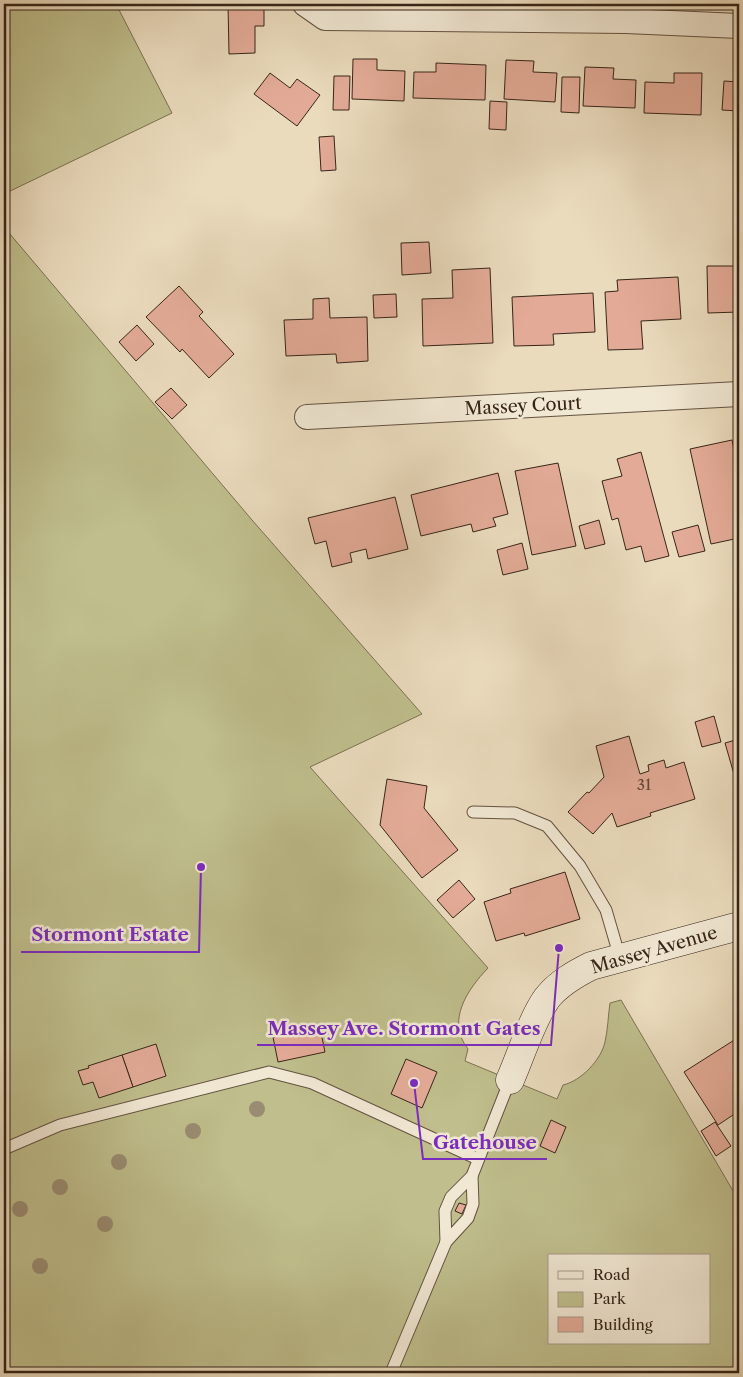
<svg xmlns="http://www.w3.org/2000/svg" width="743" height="1377" font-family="'Libre Caslon Text',serif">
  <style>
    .green { fill: #bfbe8c; stroke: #7b7252; fill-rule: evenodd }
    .building { fill: #e3ab97; stroke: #372518 }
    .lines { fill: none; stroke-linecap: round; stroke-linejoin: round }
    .lane-casing { stroke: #645241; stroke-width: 13 }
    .street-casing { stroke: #645241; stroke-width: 26 }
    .secondary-casing { stroke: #372518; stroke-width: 29 }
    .lane { stroke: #f1e8d4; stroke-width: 11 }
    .street { stroke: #f1e8d4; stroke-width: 24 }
    .secondary { stroke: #f1e8d4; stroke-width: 28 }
    .tree { fill: #9a8c72 }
    .labels { text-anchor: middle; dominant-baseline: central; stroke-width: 5; stroke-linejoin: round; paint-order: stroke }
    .number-label { font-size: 15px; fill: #624638 }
    .street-label { font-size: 18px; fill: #372518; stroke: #f1e8d4 }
    .leader { fill: none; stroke: #7b2cbf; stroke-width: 2 }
    .callout-dot { fill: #7b2cbf; stroke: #f1e8d4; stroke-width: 2 }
    .callout-label { font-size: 19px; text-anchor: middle; font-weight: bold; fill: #7b2cbf; stroke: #f1e8d4; stroke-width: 5; stroke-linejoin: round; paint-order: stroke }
  </style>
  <rect width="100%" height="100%" fill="#eadbbd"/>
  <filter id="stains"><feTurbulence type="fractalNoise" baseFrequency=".004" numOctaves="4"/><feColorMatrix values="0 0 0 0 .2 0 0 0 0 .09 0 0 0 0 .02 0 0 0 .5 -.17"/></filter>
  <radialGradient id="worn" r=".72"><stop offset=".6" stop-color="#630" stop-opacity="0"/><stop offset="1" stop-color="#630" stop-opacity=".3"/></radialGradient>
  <g class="green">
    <path d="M4,4H116L172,113L4,194Z"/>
    <path d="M4,227L252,520L422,714L310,767L488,968C467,990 446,1021 468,1049L465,1061L557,1099L563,1085C581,1081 601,1060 605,1042C608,1029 608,1016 610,1003L621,1000L739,1201V1373H4ZM549,1256H709V1343H549Z"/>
  </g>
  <g class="building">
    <path d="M228,4H264V26H255V53L229,54Z"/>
    <path d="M353,59H377V70L405,71L404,101L352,99Z"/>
    <path d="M506,60L534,61L533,72L557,73L555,102L504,99Z"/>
    <path d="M436,63L486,65L485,100L413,98L414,72H436Z"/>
    <path d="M585,67L614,68L613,79L636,80L635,108L583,106Z"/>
    <path d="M270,73L290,88L297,79L320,95L297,126L254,94Z"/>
    <path d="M674,73H702L701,115L644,113L645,82L674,83Z"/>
    <path d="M334,76H350L349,110H333Z"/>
    <path d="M562,77H580L579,113L561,112Z"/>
    <path d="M724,81L739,82V111L722,110Z"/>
    <path d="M490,101L507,102L506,130L489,129Z"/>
    <path d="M334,136L336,170L321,171L319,137Z"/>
    <path d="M429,242L431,273L402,275L401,243Z"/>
    <path d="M707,266H739V312L708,313Z"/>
    <path d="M490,268L493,343L423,346L422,299L453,298L452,270Z"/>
    <path d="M678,277L681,319L641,321L643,349L608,350L605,292L618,291L617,280Z"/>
    <path d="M179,286L203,312L199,316L234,354L209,378L182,349L180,352L146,317Z"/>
    <path d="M593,293L595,332L553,334L554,345L514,346L512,297Z"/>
    <path d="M396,294L397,317L374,318L373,295Z"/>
    <path d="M329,298L330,318L367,317L368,361L337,363L336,354L286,356L284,320L313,319V299Z"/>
    <path d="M137,325L154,344L136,361L119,342Z"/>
    <path d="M171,388L187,405L172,419L155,402Z"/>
    <path d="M732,440L739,475V538L711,544L690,449Z"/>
    <path d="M641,452L669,556L645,562L641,546L626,550L618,518L612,520L602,481L622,476L617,459Z"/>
    <path d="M558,463L576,546L532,555L515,471Z"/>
    <path d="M498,473L508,514L493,518L496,526L473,532L471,524L421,536L411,495Z"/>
    <path d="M395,497L408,549L368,559L366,549L350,553L352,562L332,567L326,541L315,544L308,518Z"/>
    <path d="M599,520L605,544L585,549L579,526Z"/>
    <path d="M698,525L705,551L679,557L672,532Z"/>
    <path d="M522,543L528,569L503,575L497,550Z"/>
    <path d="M714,716L721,742L702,747L695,722Z"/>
    <path d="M629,736L640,774L649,771L648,765L664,760L666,768L684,762L695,799L650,813L651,816L617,827L612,813L593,834L568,812L587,792L589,793L604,777L596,746Z"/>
    <path d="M739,739V788H738L725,743Z"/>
    <path d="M387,779L427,786L424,808L458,850L422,878L380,825Z"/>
    <path d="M565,872L580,919L525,936L524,933L496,941L484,902L511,893L510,889Z"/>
    <path d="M459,880L475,899L453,918L437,900Z"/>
    <path d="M320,1028L325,1052L278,1062L273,1037Z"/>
    <path d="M739,1037V1111L718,1125L684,1072Z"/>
    <path d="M156,1044L166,1076L133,1087L122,1055Z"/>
    <path d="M122,1055L133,1087L99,1098L93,1082L83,1085L78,1071L89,1068L88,1066Z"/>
    <path d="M406,1059L437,1072L422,1108L391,1094Z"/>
    <path d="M551,1120L566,1127L555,1153L540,1146Z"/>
    <path d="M715,1122L731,1146L716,1156L701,1131Z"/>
    <path d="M459,1203L466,1205L462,1214L455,1211Z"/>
  </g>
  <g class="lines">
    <defs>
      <g id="lane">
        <path d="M473,812L515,813L547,826L580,866L606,910L620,958"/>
        <path d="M4,1149L60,1125L269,1072L312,1083L478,1159"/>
        <path d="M446,1242L445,1211L451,1197L472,1176L510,1080"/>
        <path d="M391,1373L446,1242L468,1218L473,1204L472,1176"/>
      </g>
      <g id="street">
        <path d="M305,4L325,18L626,21L739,26"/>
        <path d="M307,417L739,394"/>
      </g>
      <path id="secondary" d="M510,1080C521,1055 532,1019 547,998C559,983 575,974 591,966L739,926"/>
    </defs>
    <use href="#lane" class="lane-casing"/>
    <use href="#street" class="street-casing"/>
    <use href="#secondary" class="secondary-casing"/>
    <use href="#lane" class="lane"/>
    <use href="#street" class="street"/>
    <use href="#secondary" class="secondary"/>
  </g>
  <g class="tree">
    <circle cx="257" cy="1109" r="8"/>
    <circle cx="193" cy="1131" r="8"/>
    <circle cx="119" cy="1162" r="8"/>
    <circle cx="60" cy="1187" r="8"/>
    <circle cx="20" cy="1209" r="8"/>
    <circle cx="105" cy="1224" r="8"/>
    <circle cx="40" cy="1266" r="8"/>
  </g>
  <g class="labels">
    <g class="number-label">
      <text x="644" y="784">31</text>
    </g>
    <g class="street-label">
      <text transform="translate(523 406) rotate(-3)">Massey Court</text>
      <text transform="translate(654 950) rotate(-16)">Massey Avenue</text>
    </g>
  </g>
  <path class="leader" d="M201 867L199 952H21M559 948L551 1045H257M414 1083L423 1159H547"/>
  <g class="callout-dot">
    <circle cx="201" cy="867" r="5"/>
    <circle cx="559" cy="948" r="5"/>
    <circle cx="414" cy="1083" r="5"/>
  </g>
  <g class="callout-label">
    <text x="110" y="941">Stormont Estate</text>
    <text x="404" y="1035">Massey Ave. Stormont Gates</text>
    <text x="485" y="1149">Gatehouse</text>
  </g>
  <rect width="743" height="1377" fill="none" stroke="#eadbbd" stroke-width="20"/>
  <rect x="5" y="5" width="733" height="1367" fill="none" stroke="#372518" stroke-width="2.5"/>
  <rect x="10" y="10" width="723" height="1357" fill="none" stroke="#372518"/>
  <rect x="548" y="1254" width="162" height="90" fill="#f1e8d4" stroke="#a79a89"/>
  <rect x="558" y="1271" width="25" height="8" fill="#f1e8d4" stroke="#a79a89"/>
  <text x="593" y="1280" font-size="15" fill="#372518">Road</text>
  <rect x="558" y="1292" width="25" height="15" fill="#bfbe8c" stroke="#a79a89"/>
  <text x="593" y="1304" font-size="15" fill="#372518">Park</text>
  <rect x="558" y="1317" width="25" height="15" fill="#e3ab97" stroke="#a79a89"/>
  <text x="593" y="1330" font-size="15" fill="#372518">Building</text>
  <rect width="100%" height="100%" filter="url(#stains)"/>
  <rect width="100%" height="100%" fill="url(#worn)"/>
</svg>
